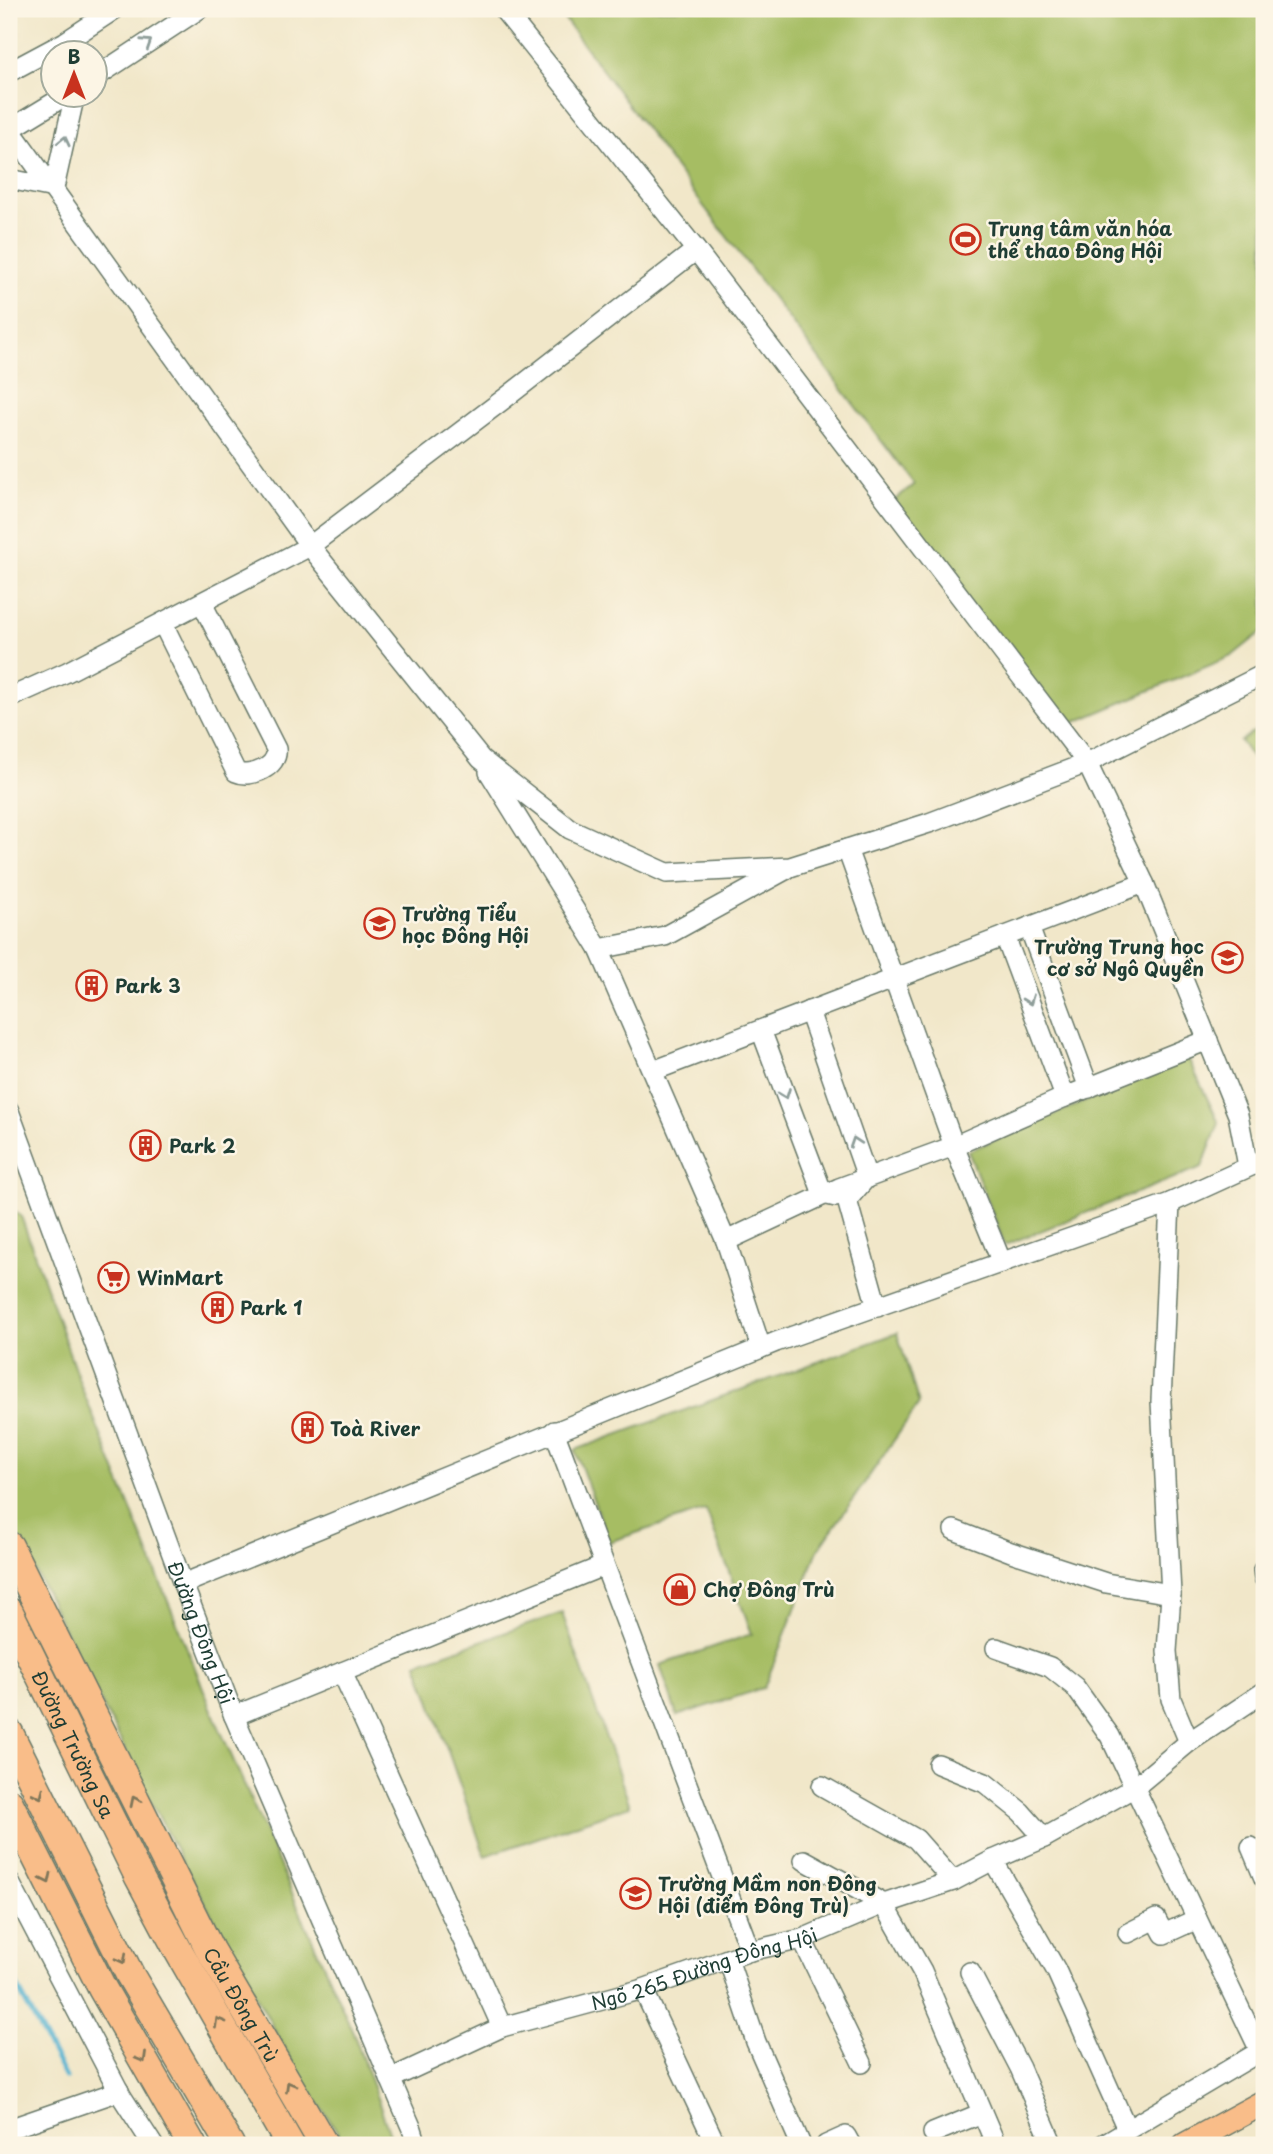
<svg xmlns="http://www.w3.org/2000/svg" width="1273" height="2154" font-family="'Playpen Sans',sans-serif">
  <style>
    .green { fill: #a6bd63; stroke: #627d4c; stroke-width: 2 }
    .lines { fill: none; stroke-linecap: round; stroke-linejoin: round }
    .stream { stroke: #52b3d1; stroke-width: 5 }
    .minor-casing { stroke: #687868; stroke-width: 22 }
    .major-casing { stroke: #687868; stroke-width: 27 }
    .highway-casing { stroke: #687868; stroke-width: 31 }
    .minor { stroke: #fff; stroke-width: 19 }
    .major { stroke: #f9bd89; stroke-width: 24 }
    .highway { stroke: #f9bd89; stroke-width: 28 }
    .oneway { stroke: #8f9e9a }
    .oneway2 { stroke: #81775a }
    .labels { text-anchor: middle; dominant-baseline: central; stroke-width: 5; stroke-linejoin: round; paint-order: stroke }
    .poi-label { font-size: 19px; font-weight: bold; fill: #1f3d34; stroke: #fcf5e5; text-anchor: start }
    .street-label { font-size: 19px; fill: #1f3d34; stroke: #fcf5e5 }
  </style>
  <rect width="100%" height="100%" fill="#fcf5e5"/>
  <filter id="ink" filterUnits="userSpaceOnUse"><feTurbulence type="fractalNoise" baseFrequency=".0143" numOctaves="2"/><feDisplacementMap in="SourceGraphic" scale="14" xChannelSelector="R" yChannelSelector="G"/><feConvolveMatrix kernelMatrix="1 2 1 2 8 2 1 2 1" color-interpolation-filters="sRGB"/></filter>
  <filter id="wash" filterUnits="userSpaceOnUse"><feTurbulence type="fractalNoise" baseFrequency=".00686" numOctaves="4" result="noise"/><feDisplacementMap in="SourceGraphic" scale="28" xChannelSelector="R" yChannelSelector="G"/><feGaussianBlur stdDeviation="1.57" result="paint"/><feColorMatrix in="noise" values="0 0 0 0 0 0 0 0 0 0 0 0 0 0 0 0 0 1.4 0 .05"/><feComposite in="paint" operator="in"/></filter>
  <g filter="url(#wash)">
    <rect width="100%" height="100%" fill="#f1e7c9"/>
    <g class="green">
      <path d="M557,9H1264V630L1232,656L1061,728L890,504L914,484L699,200Z"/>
      <path d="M1264,725V775L1240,741Z"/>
      <path d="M1188,1058L1219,1123L1202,1167L1005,1245L968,1151Z"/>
      <path d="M9,1207L21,1216L81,1386L218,1725L353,2032L394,2145H346L295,2067L170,1839L9,1519Z"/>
      <path d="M897,1333L919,1404L818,1550L764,1688L677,1716L660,1665L752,1634L706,1510L609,1542L575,1450Z"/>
      <path d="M562,1613L630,1806L485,1856L417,1663Z"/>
    </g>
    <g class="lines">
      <path class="stream" d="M9,1971L66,2078"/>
    </g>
  </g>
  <g filter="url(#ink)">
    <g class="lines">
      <defs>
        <g id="minor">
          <path d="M503,9L696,250L1087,763L1144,883L1238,1115L1248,1166"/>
          <path d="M9,72L65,42L115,9"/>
          <path d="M94,78L199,9"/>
          <path d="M9,128L310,546L481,759L570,829L667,873L790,867L929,823L1087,763L1264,674"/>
          <path d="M9,130L68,94"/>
          <path d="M9,179L54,188L75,94"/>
          <path d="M163,624L236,772C251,779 279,766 276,749L202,603"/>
          <path d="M9,698L67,672L310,546L508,396L696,250"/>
          <path d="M489,772L599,949L665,936L787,869"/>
          <path d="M847,849L954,1146L1002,1263"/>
          <path d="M1029,927L1089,1088"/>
          <path d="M1005,936L1065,1097"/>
          <path d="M599,949L726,1241L761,1348"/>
          <path d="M809,1011L867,1177L847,1200"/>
          <path d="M761,1030L823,1194L836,1197"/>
          <path d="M653,1071L1144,883"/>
          <path id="s1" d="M9,1111L183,1584L234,1716L412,2129L417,2145"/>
          <path d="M847,1200L877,1307"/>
          <path d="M1170,1203L1161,1401L1171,1594L1167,1651L1171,1699L1189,1742"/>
          <path d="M726,1241L839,1188L954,1146L1065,1097L1208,1040"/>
          <path d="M554,1431L750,1951"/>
          <path d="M954,1530L1011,1552L1106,1583L1171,1594"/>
          <path d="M1263,1570L1264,1578"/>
          <path d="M183,1584L776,1342L1170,1203L1264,1160"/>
          <path d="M996,1648L1050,1667L1075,1687L1110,1736L1260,2051"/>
          <path d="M342,1672L502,2027"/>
          <path d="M234,1716L603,1566"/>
          <path d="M938,1764L985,1783L1021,1812L1044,1838"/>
          <path d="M822,1786L916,1839L953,1881"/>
          <path d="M1251,1847L1264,1878"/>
          <path d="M804,1860L884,1904L922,1971L996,2145"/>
          <path d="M993,1860L1056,1970L1127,2129L1118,2145"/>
          <path d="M9,1881L122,2097L153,2145"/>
          <path d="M1128,1933L1156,1919L1164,1934L1197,1919"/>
          <path d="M802,1939L862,2063"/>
          <path d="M728,1959L756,2042L801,2145"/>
          <path d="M970,1972L1020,2068L1053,2145"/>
          <path d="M643,1989L716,2145"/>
          <path id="s2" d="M390,2079L502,2027L643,1989L750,1951L802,1939L884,1904L953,1881L993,1860L1044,1838L1135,1787L1189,1742L1264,1692"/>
          <path d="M9,2129L119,2091"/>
          <path d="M933,2133L982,2113"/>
          <path d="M826,2145L846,2136L851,2145"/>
          <path d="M1102,2145L1264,2049"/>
        </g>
        <path id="major" d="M1185,2145L1264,2102"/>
        <g id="highway">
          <path id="s3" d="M9,1546L210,1950L324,2145"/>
          <path id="s4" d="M9,1612L139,1877L178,1950L290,2145"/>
          <path d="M9,1733L130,1975L230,2145"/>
          <path d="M9,1803L102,1988L192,2145"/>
        </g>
      </defs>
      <use href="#minor" class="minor-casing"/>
      <use href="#major" class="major-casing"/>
      <use href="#highway" class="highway-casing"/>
      <use href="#minor" class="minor"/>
      <use href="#major" class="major"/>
      <use href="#highway" class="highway"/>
    </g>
    <defs><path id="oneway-chevron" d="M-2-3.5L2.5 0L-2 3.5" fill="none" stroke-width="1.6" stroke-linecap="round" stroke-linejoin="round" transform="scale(1.75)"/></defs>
    <g class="oneway">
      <use href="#oneway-chevron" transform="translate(147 43) rotate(-33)"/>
      <use href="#oneway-chevron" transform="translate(64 141) rotate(-77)"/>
      <use href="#oneway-chevron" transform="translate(1029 1000) rotate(69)"/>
      <use href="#oneway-chevron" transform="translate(785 1094) rotate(69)"/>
      <use href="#oneway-chevron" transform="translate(855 1142) rotate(-109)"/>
    </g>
    <g class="oneway2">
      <use href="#oneway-chevron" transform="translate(39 1794) rotate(64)"/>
      <use href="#oneway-chevron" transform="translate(135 1801) rotate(-116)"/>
      <use href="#oneway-chevron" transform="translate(47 1879) rotate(64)"/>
      <use href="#oneway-chevron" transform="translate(122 1959) rotate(62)"/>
      <use href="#oneway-chevron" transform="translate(219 2022) rotate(-120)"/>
      <use href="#oneway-chevron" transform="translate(142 2058) rotate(60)"/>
      <use href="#oneway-chevron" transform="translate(290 2086) rotate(-120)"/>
    </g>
  </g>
  <defs>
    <symbol id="stadium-ring" viewBox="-11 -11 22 22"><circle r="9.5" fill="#fcf5e5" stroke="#c8321e" stroke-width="1.5"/><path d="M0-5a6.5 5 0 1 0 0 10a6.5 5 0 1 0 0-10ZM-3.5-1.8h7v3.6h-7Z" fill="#c8321e"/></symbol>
    <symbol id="school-ring" viewBox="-11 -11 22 22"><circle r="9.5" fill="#fcf5e5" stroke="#c8321e" stroke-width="1.5"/><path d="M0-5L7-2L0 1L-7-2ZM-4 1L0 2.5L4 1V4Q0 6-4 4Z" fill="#c8321e"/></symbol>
    <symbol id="building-ring" viewBox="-11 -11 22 22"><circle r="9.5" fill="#fcf5e5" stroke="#c8321e" stroke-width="1.5"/><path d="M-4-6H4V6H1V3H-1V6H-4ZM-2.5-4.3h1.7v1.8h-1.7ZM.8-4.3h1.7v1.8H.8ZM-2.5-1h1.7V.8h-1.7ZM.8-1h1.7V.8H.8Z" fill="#c8321e"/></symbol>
    <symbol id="supermarket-ring" viewBox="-11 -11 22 22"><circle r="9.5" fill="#fcf5e5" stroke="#c8321e" stroke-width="1.5"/><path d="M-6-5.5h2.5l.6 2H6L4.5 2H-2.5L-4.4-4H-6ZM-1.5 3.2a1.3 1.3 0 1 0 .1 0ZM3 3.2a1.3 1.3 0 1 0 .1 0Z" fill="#c8321e"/></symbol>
    <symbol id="shop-ring" viewBox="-11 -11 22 22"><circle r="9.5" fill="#fcf5e5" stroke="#c8321e" stroke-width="1.5"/><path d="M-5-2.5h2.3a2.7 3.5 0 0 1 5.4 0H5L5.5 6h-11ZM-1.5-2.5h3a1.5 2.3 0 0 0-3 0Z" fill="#c8321e"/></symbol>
  </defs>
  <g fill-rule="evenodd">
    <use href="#stadium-ring" x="948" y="222" width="35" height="35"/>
    <use href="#school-ring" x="362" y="906" width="35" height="35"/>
    <use href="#school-ring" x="1210" y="940" width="35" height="35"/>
    <use href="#building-ring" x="74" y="968" width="35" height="35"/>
    <use href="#building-ring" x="128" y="1128" width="35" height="35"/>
    <use href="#supermarket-ring" x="96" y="1260" width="35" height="35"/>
    <use href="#building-ring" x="200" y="1290" width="35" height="35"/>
    <use href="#building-ring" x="290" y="1410" width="35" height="35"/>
    <use href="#shop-ring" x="662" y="1572" width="35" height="35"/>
    <use href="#school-ring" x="618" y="1876" width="35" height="35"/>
  </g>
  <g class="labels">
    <g class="poi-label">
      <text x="988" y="228">Trung tâm văn hóa<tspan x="988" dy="22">thể thao Đông Hội</tspan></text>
      <text x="402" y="913">Trường Tiểu<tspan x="402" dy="22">học Đông Hội</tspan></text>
      <text x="1204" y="946" text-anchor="end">Trường Trung học<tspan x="1204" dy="22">cơ sở Ngô Quyền</tspan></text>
      <text x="115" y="985">Park 3</text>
      <text x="169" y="1145">Park 2</text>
      <text x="137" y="1277">WinMart</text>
      <text x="240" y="1307">Park 1</text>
      <text x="330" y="1428">Toà River</text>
      <text x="703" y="1589">Chợ Đông Trù</text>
      <text x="658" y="1883">Trường Mầm non Đông<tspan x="658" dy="22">Hội (điểm Đông Trù)</tspan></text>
    </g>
    <g class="street-label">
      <text stroke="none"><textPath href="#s1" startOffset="556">Đường Đông Hội</textPath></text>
      <text stroke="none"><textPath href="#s4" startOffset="147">Đường Trường Sa</textPath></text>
      <text stroke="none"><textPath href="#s2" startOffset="334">Ngõ 265 Đường Đông Hội</textPath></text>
      <text stroke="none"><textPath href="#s3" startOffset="514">Cầu Đông Trù</textPath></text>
    </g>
  </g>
  <rect width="1273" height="2154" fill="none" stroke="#fcf5e5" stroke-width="35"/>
  <g transform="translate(74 74)"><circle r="33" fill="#fcf5e5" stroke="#a4ab9e" stroke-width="2"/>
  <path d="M0-5L12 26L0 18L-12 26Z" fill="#c8321e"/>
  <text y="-10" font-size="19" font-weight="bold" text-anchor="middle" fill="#1f3d34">B</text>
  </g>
</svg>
